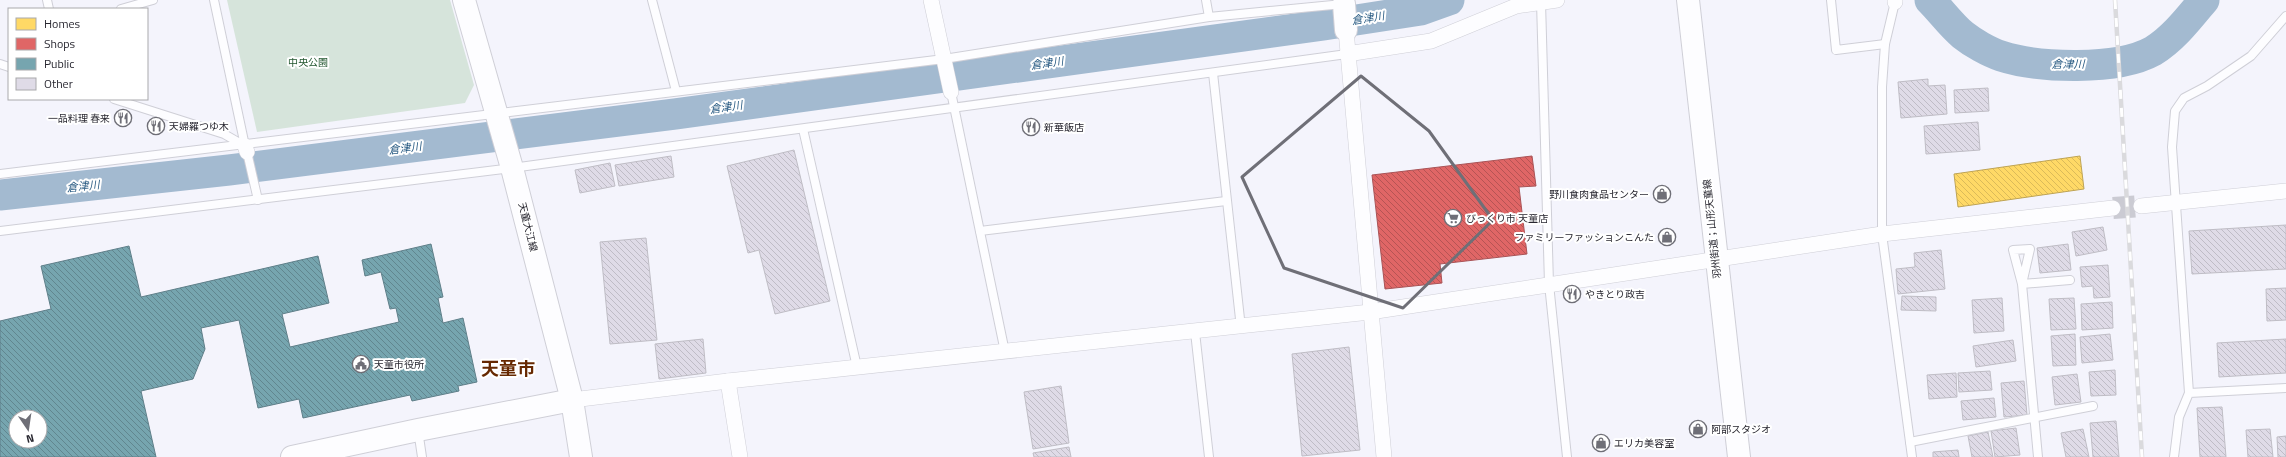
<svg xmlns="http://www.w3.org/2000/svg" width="2286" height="457" font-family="'Titillium Web','Noto Sans JP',sans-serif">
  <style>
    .park { fill: #d6e4db }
    .homes { fill: url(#homes-back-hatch); stroke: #bea456 }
    .shops { fill: url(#shops-back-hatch); stroke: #a95356 }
    .public { fill: url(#public-back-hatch); stroke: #5f7f89; fill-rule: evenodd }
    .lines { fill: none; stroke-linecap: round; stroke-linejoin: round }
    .river { stroke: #a3bad0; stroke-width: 31 }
    .building { fill: url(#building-back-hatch); stroke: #bfbdc5 }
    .secondary-tunnel { stroke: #cbcbd3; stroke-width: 22; stroke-dasharray: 22 11; stroke-linecap: butt }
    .lane-casing { stroke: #cfcfd7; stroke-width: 10 }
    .street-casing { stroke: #cfcfd7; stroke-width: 16 }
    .secondary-casing { stroke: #cfcfd7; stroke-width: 24 }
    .primary-casing { stroke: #cfcfd7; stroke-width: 24 }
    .lane { stroke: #fdfdff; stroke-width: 8 }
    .street { stroke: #fdfdff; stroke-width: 15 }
    .secondary { stroke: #fdfdff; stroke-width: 22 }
    .primary { stroke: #fdfdff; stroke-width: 22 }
    .rail-casing { stroke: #dadadd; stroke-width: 4.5 }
    .rail { stroke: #fff; stroke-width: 3; stroke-dasharray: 9; stroke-linecap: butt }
    .marked { fill: none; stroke: #6f6f77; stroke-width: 3; stroke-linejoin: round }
    .labels { text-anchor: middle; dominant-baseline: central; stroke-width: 4; stroke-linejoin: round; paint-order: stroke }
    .park-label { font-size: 10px; fill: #21552e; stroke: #fff }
    .poi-label { font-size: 10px; fill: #282730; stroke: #fff; text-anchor: start }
    .street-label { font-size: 10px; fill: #282730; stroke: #fff }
    .water-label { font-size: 11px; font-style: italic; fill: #295b83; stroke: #fff }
    .town-label { font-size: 18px; font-weight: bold; fill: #662801; stroke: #fff }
  </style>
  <defs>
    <pattern id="homes-back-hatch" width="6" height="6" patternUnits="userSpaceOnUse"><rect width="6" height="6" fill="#ffd966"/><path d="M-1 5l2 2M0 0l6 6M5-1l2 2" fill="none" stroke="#dbba59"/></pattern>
    <pattern id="shops-back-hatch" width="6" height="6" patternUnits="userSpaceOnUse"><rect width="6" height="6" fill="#e06666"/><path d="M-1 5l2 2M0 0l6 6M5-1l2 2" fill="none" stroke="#b65454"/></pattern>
    <pattern id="public-back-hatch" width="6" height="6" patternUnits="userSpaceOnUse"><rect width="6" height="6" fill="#76a5af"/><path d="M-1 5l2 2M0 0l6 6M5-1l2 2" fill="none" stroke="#61868f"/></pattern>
    <pattern id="building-back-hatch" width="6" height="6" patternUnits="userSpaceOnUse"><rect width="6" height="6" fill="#dfdbe7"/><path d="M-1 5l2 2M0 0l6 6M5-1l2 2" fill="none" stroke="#bfbcc6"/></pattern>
  </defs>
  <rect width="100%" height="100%" fill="#f4f4fc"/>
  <path class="park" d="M227,0H450L474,85L465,103L257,132Z"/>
  <path class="homes" d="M2080,156L2084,189L1958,207L1954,174Z"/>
  <path class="shops" d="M1532,156L1536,186L1519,187L1527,254L1440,264L1442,283L1385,289L1372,175Z"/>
  <path class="public" d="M431,244L443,297L438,298L443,323L463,318L477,382L458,386L459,391L412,401L410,395L303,418L299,399L258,408L239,320L201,328L205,349L193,379L141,391L156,457H0V321L51,309L41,266L129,246L141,297L318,256L329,303L282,314L290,347L399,322L396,308L390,309L381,272L365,276L362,260ZM16,417H40V441H16Z"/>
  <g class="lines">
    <g class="river">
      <path d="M1930,0C1941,11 1951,25 1963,35C1973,43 1989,52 2001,56C2038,68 2117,71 2153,51C2173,39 2189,18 2204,0"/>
      <path d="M0,195L229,170L675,114L1324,25L1421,10L1449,0"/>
    </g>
  </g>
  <g class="building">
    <path d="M1928,79V86L1945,85L1947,114L1901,118L1898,82Z"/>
    <path d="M1988,88L1989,111L1955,113L1954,90Z"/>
    <path d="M1978,122L1980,150L1926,154L1924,126Z"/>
    <path d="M794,150L830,301L775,314L759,250L748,253L727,166Z"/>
    <path d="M671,156L674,177L619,186L615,165Z"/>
    <path d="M610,163L615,186L580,193L575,170Z"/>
    <path d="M2286,225V269L2192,274L2189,231Z"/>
    <path d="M2103,227L2107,250L2076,256L2072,232Z"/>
    <path d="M646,238L657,340L610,344L600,242Z"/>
    <path d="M2068,244L2071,270L2040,273L2037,248Z"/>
    <path d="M1941,250L1945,289L1898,294L1896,269L1915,267L1914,253Z"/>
    <path d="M2108,265L2110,297L2094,298L2093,286L2082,287L2080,267Z"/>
    <path d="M2286,288V320L2267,321L2266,289Z"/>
    <path d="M1902,296L1936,297V311L1901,310Z"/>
    <path d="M2002,298L2004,331L1974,333L1972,300Z"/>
    <path d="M2074,298L2076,329L2051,330L2049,299Z"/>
    <path d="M2112,302L2113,328L2082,330L2081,304Z"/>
    <path d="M2075,334L2076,365L2053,366L2051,336Z"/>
    <path d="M2110,334L2113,360L2082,363L2080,337Z"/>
    <path d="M703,339L706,373L659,379L655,344Z"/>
    <path d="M2286,339V373L2219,377L2217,343Z"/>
    <path d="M2013,340L2016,361L1976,367L1973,346Z"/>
    <path d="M1349,347L1360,450L1302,456L1292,354Z"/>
    <path d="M2115,370L2116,395L2091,396L2089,372Z"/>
    <path d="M1990,371L1992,390L1959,392L1958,373Z"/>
    <path d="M1956,373L1957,397L1929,399L1927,375Z"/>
    <path d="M2077,374L2081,402L2055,405L2052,377Z"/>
    <path d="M2024,381L2027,415L2004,417L2001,383Z"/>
    <path d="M1061,386L1069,443L1033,449L1024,392Z"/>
    <path d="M1994,398L1996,417L1963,420L1961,401Z"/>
    <path d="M2222,407L2226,457H2200L2197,408Z"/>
    <path d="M2116,421L2119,457H2093L2090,423Z"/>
    <path d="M2016,428L2020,455L1995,457L1991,431Z"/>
    <path d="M2083,429L2089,457H2066L2061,433Z"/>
    <path d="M2270,429L2273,457H2248L2246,430Z"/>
    <path d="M1988,432L1993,457H1972L1968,436Z"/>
    <path d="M2286,436V457H2278L2277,437Z"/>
    <path d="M1069,447L1071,457H1034L1033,453Z"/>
    <path d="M1958,450L1959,457H1933V452Z"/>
  </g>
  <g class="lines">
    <path class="secondary-tunnel" d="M2113,208L2141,206"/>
    <defs>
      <g id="lane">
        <path d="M47,0L49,9"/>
        <path d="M652,0L676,91"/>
        <path d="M1206,0L1209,17"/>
        <path d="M1831,0L1836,50L1885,44"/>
        <path d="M1541,2L1549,284L1567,457"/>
        <path d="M1895,2L1885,44L1882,87V234L1912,457"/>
        <path d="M121,9L153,0"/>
        <path d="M0,64L9,67"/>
        <path d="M1213,73L1241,328"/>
        <path d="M951,92L1005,352"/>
        <path d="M114,99L224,134L245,146L214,0"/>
        <path d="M803,129L857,367"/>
        <path d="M247,152L258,200"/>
        <path d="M0,174L944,59L1209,17L1343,4"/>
        <path d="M0,231L512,168L1347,54"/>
        <path d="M980,231L1226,201"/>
        <path d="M1195,332L1209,457"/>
        <path d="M2189,393L2172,147L2175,111L2184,98L2207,86L2251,56L2286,16"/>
        <path d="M418,430L422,457"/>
        <path d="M1910,442L2093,406"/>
        <path d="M2038,457L2022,284L2013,250L2030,249L2022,284L2070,280"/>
        <path d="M2174,457L2179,417L2189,393L2286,388"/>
      </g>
      <g id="street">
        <path d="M931,0L951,92"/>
        <path d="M1895,2V0"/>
        <path d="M1346,30L1384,457"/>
        <path d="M1347,54L1431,41L1516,6L1557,0"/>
        <path d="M245,146L247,152"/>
        <path d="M2141,206L2286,191"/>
        <path d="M728,381L740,457"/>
        <path d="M572,400L728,381L1370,312L1882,234L2113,208"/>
      </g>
      <g id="secondary">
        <path d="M1344,4L1346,30"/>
        <path d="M292,457L418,430L572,400"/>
      </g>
      <g id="primary">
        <path d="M464,0L512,168L572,400L581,457"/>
        <path d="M1688,0L1739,457"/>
      </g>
    </defs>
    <use href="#lane" class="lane-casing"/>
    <use href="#street" class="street-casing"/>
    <use href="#secondary" class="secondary-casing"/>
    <use href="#primary" class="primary-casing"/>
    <use href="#lane" class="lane"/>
    <use href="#street" class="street"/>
    <use href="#secondary" class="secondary"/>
    <use href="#primary" class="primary"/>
    <defs>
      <path id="rail" d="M2115,0L2142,457"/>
    </defs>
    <use href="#rail" class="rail-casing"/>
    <use href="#rail" class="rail"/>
  </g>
  <path class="marked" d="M1361,76L1429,131L1493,220L1403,308L1284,268L1242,177Z"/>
  <defs>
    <symbol id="restaurant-ring" viewBox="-11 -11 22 22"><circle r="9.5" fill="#fff" stroke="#6f6f77" stroke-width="1.5"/><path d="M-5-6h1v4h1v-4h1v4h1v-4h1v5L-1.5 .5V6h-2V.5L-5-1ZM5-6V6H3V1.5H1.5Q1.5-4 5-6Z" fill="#6f6f77"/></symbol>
    <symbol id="shop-ring" viewBox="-11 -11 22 22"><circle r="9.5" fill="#fff" stroke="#6f6f77" stroke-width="1.5"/><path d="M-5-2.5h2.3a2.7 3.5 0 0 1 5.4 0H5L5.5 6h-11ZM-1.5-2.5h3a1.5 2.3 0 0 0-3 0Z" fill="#6f6f77"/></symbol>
    <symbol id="supermarket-ring" viewBox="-11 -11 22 22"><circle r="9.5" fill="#fff" stroke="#6f6f77" stroke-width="1.5"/><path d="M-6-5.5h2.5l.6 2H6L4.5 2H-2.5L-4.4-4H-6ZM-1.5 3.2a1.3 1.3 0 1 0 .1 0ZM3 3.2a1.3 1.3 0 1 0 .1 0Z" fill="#6f6f77"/></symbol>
    <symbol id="civic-ring" viewBox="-11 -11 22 22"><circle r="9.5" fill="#fff" stroke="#6f6f77" stroke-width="1.5"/><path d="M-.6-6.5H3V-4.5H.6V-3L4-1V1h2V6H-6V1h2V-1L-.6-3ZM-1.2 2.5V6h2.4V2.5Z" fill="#6f6f77"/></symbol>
  </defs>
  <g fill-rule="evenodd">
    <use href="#restaurant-ring" x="113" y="108" width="20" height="20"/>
    <use href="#restaurant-ring" x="146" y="116" width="20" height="20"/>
    <use href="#restaurant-ring" x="1021" y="117" width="20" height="20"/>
    <use href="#shop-ring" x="1652" y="184" width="20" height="20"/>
    <use href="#supermarket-ring" x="1443" y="208" width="20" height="20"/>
    <use href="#shop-ring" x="1657" y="227" width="20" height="20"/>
    <use href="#restaurant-ring" x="1562" y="284" width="20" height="20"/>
    <use href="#civic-ring" x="351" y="354" width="20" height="20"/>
    <use href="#shop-ring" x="1688" y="419" width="20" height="20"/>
    <use href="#shop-ring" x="1591" y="433" width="20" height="20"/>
  </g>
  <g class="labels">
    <g class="park-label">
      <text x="308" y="62">中央公園</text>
    </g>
    <g class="poi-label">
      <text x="110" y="118" text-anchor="end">一品料理 春来</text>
      <text x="169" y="126">天婦羅つゆ木</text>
      <text x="1044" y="127">新華飯店</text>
      <text x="1649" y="194" text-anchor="end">野川食肉食品センター</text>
      <text x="1466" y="218">びっくり市 天童店</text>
      <text x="1654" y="237" text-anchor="end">ファミリーファッションこんた</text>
      <text x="1585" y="294">やきとり政吉</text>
      <text x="374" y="364">天童市役所</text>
      <text x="1711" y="429">阿部スタジオ</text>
      <text x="1614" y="443">エリカ美容室</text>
    </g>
    <g class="street-label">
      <text transform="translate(528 227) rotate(76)">天童大江線</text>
      <text transform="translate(1712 229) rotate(-96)">羽州街道；山形天童線</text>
    </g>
    <g class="water-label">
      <text transform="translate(1368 18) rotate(-9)">倉津川</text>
      <text transform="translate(1047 63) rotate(-8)">倉津川</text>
      <text x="2068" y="64">倉津川</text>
      <text transform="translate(726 107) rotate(-8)">倉津川</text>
      <text transform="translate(405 148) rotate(-7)">倉津川</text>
      <text transform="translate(83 186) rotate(-6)">倉津川</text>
    </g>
    <g class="town-label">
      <text x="508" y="368">天童市</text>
    </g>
  </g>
  <rect x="8" y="8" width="140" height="92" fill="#ffffff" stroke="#a9a9ac"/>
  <rect x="16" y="18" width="20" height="12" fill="#ffd966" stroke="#a9a9ac"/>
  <text x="44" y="28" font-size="12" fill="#282730">Homes</text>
  <rect x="16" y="38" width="20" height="12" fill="#e06666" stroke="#a9a9ac"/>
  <text x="44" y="48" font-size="12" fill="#282730">Shops</text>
  <rect x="16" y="58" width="20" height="12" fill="#76a5af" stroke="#a9a9ac"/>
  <text x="44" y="68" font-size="12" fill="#282730">Public</text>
  <rect x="16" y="78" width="20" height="12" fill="#dfdbe7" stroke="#a9a9ac"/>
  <text x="44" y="88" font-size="12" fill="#282730">Other</text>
  <g transform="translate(28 429) rotate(167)"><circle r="19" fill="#ffffff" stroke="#a9a9ac"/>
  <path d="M0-3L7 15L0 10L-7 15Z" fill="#6f6f77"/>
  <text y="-6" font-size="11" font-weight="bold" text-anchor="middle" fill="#282730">N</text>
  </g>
</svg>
